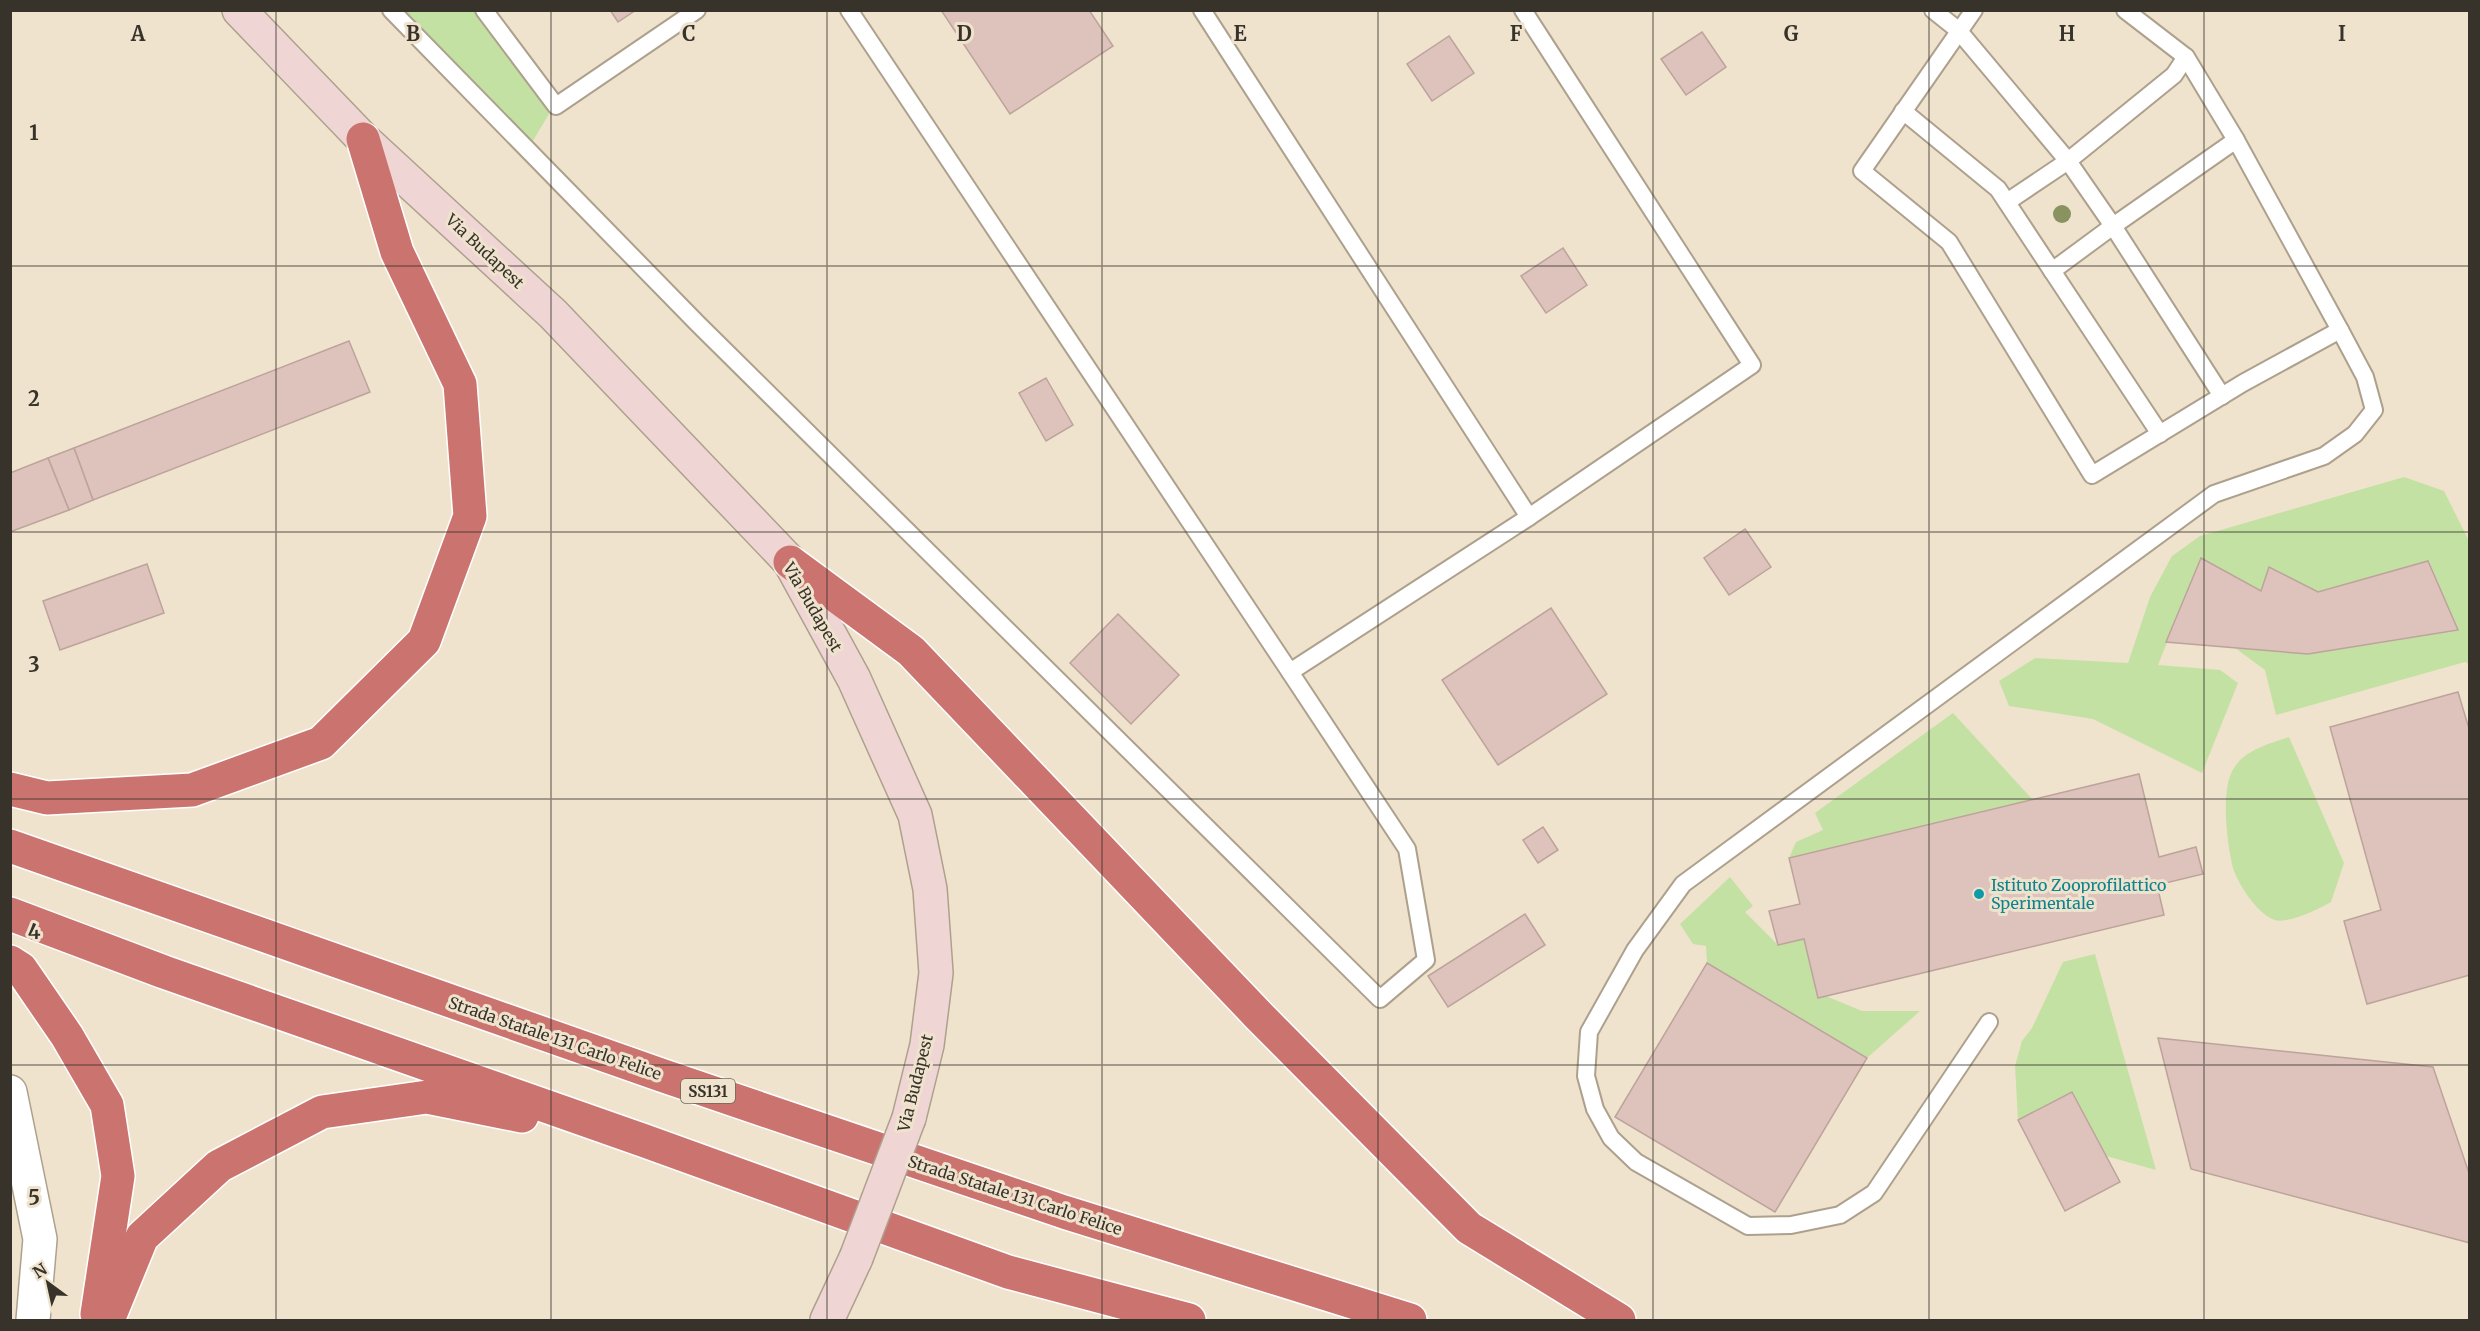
<svg xmlns="http://www.w3.org/2000/svg" width="2480" height="1331" font-family="Merriweather,serif">
  <style>
    .green { fill: #c4e1a4 }
    .building { fill: #ddc3bc; stroke: #bda39c; stroke-width: 1.5 }
    .lines { fill: none; stroke-linecap: round; stroke-linejoin: round }
    .lane-casing { stroke: #ada18d; stroke-width: 20 }
    .street-casing { stroke: #ada18d; stroke-width: 36 }
    .secondary-casing { stroke: #ada18d; stroke-width: 36 }
    .highway-casing { stroke: #fff; stroke-width: 36 }
    .lane { stroke: #fff; stroke-width: 16 }
    .street { stroke: #fff; stroke-width: 33 }
    .secondary { stroke: #efd5d4; stroke-width: 33 }
    .highway { stroke: #cb746f; stroke-width: 33 }
    .secondary-bridge-casing { stroke: #ada18d; stroke-width: 36; stroke-linecap: butt }
    .secondary-bridge { stroke: #efd5d4; stroke-width: 33 }
    .tree { fill: #899360 }
    .grid { fill: none; stroke: #37322a; stroke-width: 1.5; stroke-opacity: 0.55 }
    .culture-dot { fill: #0f9aa8; stroke: #efe3cd; stroke-width: 2 }
    .labels { text-anchor: middle; dominant-baseline: central; stroke-width: 6; stroke-linejoin: round; paint-order: stroke }
    .shield { fill: #efe3cd; stroke: #6e675b; stroke-width: 1.5 }
    .shield-label { font-size: 15px; font-weight: bold; fill: #37322a }
    .street-label { font-size: 16px; fill: #37322a; stroke: #efe3cd }
    .culture-label { font-size: 16px; fill: #0d838f; stroke: #efe3cd; text-anchor: start }
    .grid-label { font-size: 20px; text-anchor: middle; font-weight: bold; fill: #37322a; stroke: #efe3cd; stroke-width: 6; stroke-linejoin: round; paint-order: stroke }
  </style>
  <rect width="100%" height="100%" fill="#efe3cd"/>
  <g class="green">
    <path d="M400,11H478L552,109L531,144Z"/>
    <path d="M2404,477L2444,491L2469,541V664L2465,662L2276,715L2265,670L2235,648L2308,654L2458,630L2429,561L2318,592L2269,567L2261,591L2201,558L2158,665L2220,670L2238,683L2202,773L2093,719L2009,706L1999,681L2035,658L2128,663L2150,597L2172,556L2200,536Z"/>
    <path d="M1953,713L2033,800L1789,858L1796,842L1823,830L1815,813Z"/>
    <path d="M2289,737L2344,863L2331,902C2319,909 2288,924 2275,920C2258,915 2238,884 2233,868C2227,845 2220,788 2234,768C2246,749 2270,744 2289,737Z"/>
    <path d="M1730,877L1753,906L1745,912L1778,945L1804,939L1818,998L1826,996L1862,1011H1920L1867,1058L1707,963L1706,946L1693,944L1680,924Z"/>
    <path d="M2095,954L2156,1170L2106,1156L2072,1092L2018,1120L2015,1066L2022,1041L2032,1028L2063,962Z"/>
  </g>
  <g class="building">
    <path d="M610,10H636L618,22Z"/>
    <path d="M941,10H1089L1113,46L1010,114Z"/>
    <path d="M1702,32L1726,67L1686,95L1661,59Z"/>
    <path d="M1449,36L1474,73L1432,101L1407,64Z"/>
    <path d="M1563,248L1587,285L1546,313L1521,276Z"/>
    <path d="M349,341L370,392L93,500L74,448Z"/>
    <path d="M1046,378L1073,425L1046,441L1019,393Z"/>
    <path d="M74,448L93,500L69,510L48,458Z"/>
    <path d="M48,458L69,510L10,532V473Z"/>
    <path d="M1745,529L1771,567L1729,595L1704,558Z"/>
    <path d="M2201,558L2261,591L2269,567L2318,592L2428,561L2458,630L2308,654L2166,642Z"/>
    <path d="M147,564L164,613L60,650L43,601Z"/>
    <path d="M1551,608L1607,694L1498,765L1442,680Z"/>
    <path d="M1118,614L1179,675L1131,724L1070,663Z"/>
    <path d="M2458,692L2470,732V975L2367,1004L2344,921L2381,910L2330,727Z"/>
    <path d="M2139,774L2159,857L2196,847L2203,874L2157,885L2164,915L1818,998L1804,939L1778,945L1769,911L1800,904L1789,858Z"/>
    <path d="M1543,827L1558,850L1538,863L1523,840Z"/>
    <path d="M1525,914L1545,945L1448,1007L1428,976Z"/>
    <path d="M1707,963L1867,1058L1775,1212L1615,1117Z"/>
    <path d="M2158,1038L2433,1067L2470,1176V1243L2191,1169Z"/>
    <path d="M2072,1092L2120,1182L2065,1211L2018,1120Z"/>
  </g>
  <g class="lines">
    <defs>
      <g id="lane">
        <path d="M391,10L698,324L1380,999L1426,960L1407,849L1290,672"/>
        <path d="M484,10L556,106L697,10"/>
        <path d="M849,10L1290,672L1529,517L1752,365L1523,10"/>
        <path d="M1202,10L1529,517"/>
        <path d="M1933,10L1958,30L2068,161L2113,226L2222,396"/>
        <path d="M1974,10L1862,171L1949,242L2092,475L2243,383L2340,330"/>
        <path d="M1903,111L1998,189L2160,434"/>
        <path d="M2007,202L2068,161L2174,75L2186,57"/>
        <path d="M2052,271L2113,226L2236,140"/>
        <path d="M1989,1022L1874,1193L1840,1215L1791,1225L1748,1226L1636,1162L1611,1138L1595,1109L1586,1076L1589,1032L1635,950L1683,884L2214,494L2324,456L2355,434L2374,410L2365,377L2340,330L2236,140L2186,57L2125,10"/>
      </g>
      <path id="street" d="M10,1092L40,1239L33,1320"/>
      <g id="secondary">
        <path d="M239,10L363,139L553,314L790,562L854,679L915,815L930,889L936,973L927,1045L909,1118"/>
        <path d="M827,1320L856,1258"/>
      </g>
      <g id="highway">
        <path d="M790,562L911,651L1259,1016L1469,1228L1619,1320"/>
        <path d="M10,789L47,798L192,790L321,743L424,641L470,516L460,384L397,252L363,139"/>
        <path d="M10,846L661,1075L1064,1212L1410,1320"/>
        <path d="M10,914L164,972L645,1141L1008,1272L1189,1320"/>
        <path d="M10,962L21,969L67,1036L107,1105L118,1176L97,1314"/>
        <path d="M108,1320L142,1237L219,1166L322,1112L427,1097L522,1116"/>
      </g>
    </defs>
    <use href="#lane" class="lane-casing"/>
    <use href="#street" class="street-casing"/>
    <use href="#secondary" class="secondary-casing"/>
    <use href="#highway" class="highway-casing"/>
    <use href="#lane" class="lane"/>
    <use href="#street" class="street"/>
    <use href="#secondary" class="secondary"/>
    <use href="#highway" class="highway"/>
    <defs>
      <path id="secondary-bridge" d="M856,1258L909,1118"/>
    </defs>
    <use href="#secondary-bridge" class="secondary-bridge-casing"/>
    <use href="#secondary-bridge" class="secondary-bridge"/>
  </g>
  <circle class="tree" cx="2062" cy="214" r="9"/>
  <path class="grid" d="M276,10V1320M551,10V1320M827,10V1320M1102,10V1320M1378,10V1320M1653,10V1320M1929,10V1320M2204,10V1320M10,266H2470M10,532H2470M10,799H2470M10,1065H2470"/>
  <circle class="culture-dot" cx="1979" cy="894" r="6"/>
  <g class="labels">
    <rect class="shield" x="681" y="1079" width="54" height="24" rx="4.5"/>
    <g class="shield-label">
      <text x="708" y="1091">SS131</text>
    </g>
    <g class="street-label">
      <text transform="translate(485 251) rotate(43)">Via Budapest</text>
      <text transform="translate(813 607) rotate(60)">Via Budapest</text>
      <text transform="translate(555 1038) rotate(19)">Strada Statale 131 Carlo Felice</text>
      <text transform="translate(915 1083) rotate(-76)">Via Budapest</text>
      <text transform="translate(1015 1195) rotate(18)">Strada Statale 131 Carlo Felice</text>
    </g>
    <g class="culture-label">
      <text x="1991" y="885">Istituto Zooprofilattico<tspan x="1991" dy="18">Sperimentale</tspan></text>
    </g>
  </g>
  <g class="grid-label">
    <text x="138" y="41">A</text>
    <text x="413" y="41">B</text>
    <text x="689" y="41">C</text>
    <text x="964" y="41">D</text>
    <text x="1240" y="41">E</text>
    <text x="1516" y="41">F</text>
    <text x="1791" y="41">G</text>
    <text x="2067" y="41">H</text>
    <text x="2342" y="41">I</text>
    <text x="34" y="140">1</text>
    <text x="34" y="406">2</text>
    <text x="34" y="672">3</text>
    <text x="34" y="939">4</text>
    <text x="34" y="1205">5</text>
  </g>
  <rect width="2480" height="1331" fill="none" stroke="#37322a" stroke-width="24"/>
  <g transform="translate(48 1283) rotate(327)" stroke="#efe3cd" stroke-width="4.5" paint-order="stroke">
  <path d="M0-4.5L10 22L0 15L-10 22Z" fill="#37322a"/>
  <text y="-9" font-size="16" font-weight="bold" text-anchor="middle" fill="#37322a">N</text>
  </g>
</svg>
